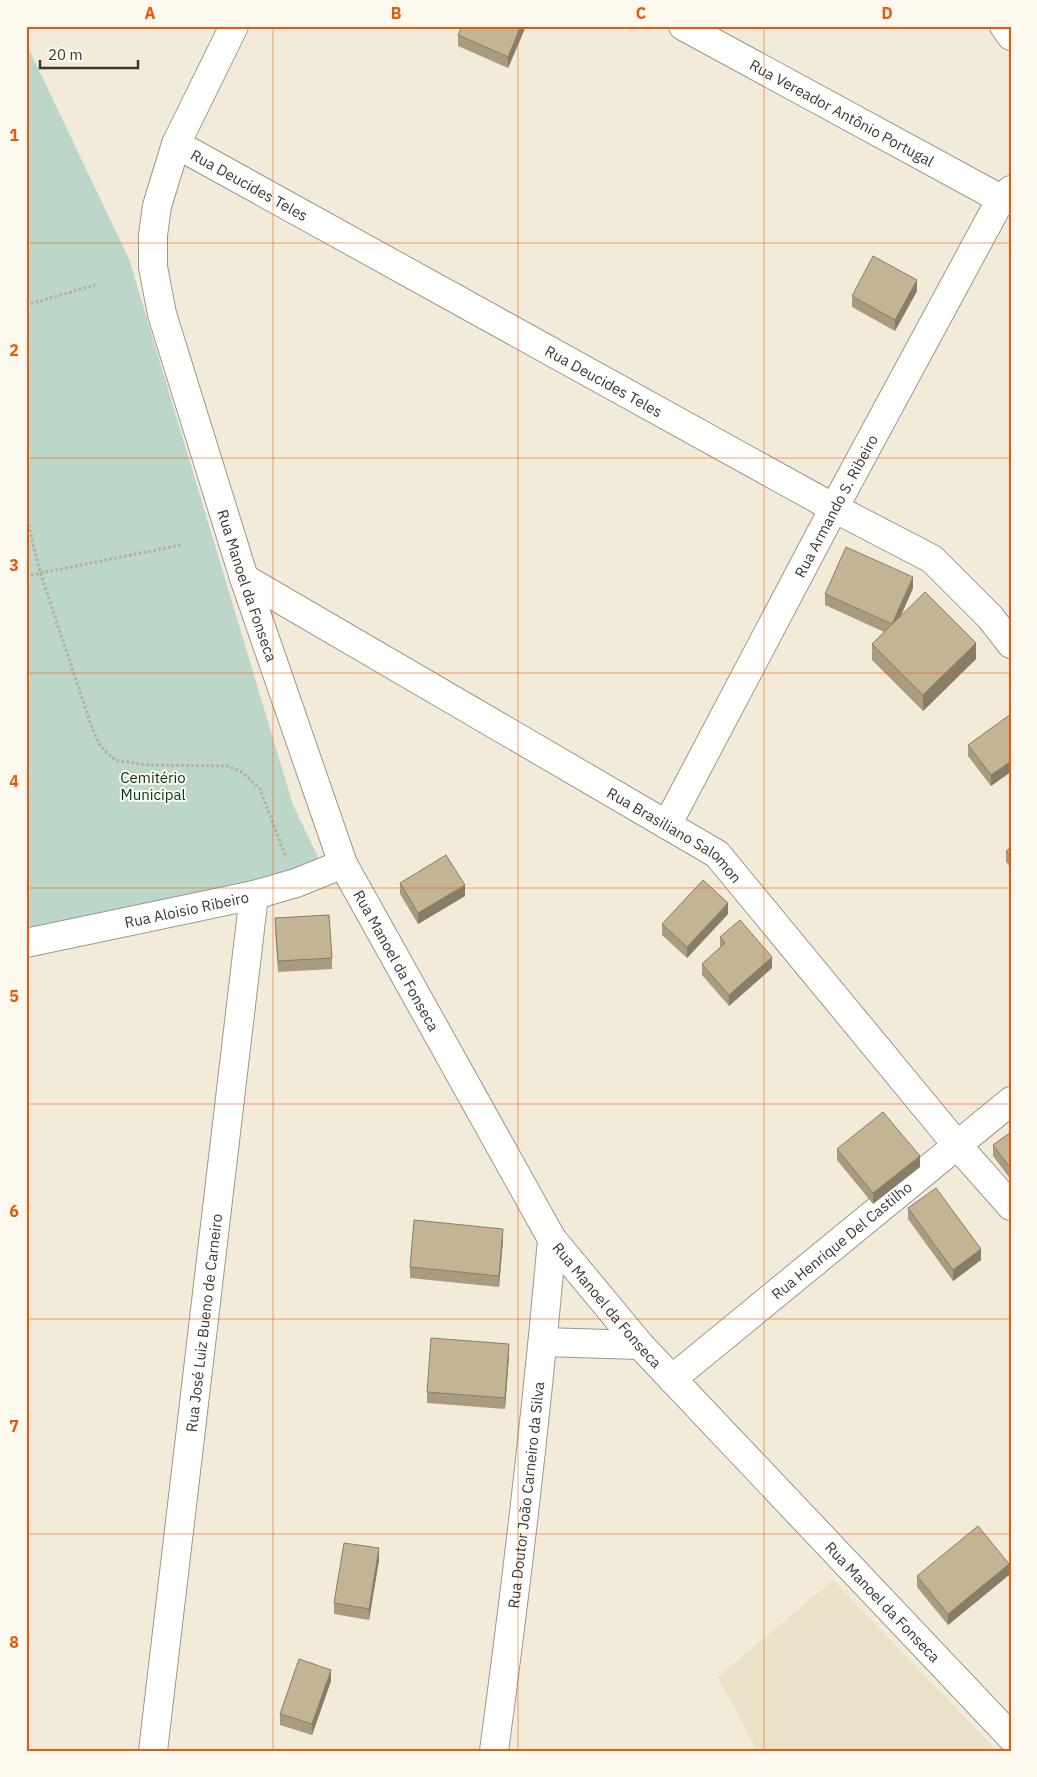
<svg xmlns="http://www.w3.org/2000/svg" width="1037" height="1777" font-family="'IBM Plex Sans',sans-serif">
  <style>
    .built { fill: #ebe0c8 }
    .green { fill: #bcd6c9 }
    .lines { fill: none; stroke-linecap: round; stroke-linejoin: round }
    .minor-casing { stroke: #9f9787; stroke-width: 30 }
    .path { stroke: #b4ada0; stroke-width: 3; stroke-dasharray: 2.5 2.5; stroke-linecap: butt }
    .minor { stroke: #fff; stroke-width: 28 }
    .wall { fill: #a89b7f }
    .shaded-wall { fill: #887e68 }
    .building { fill: #c3b494; stroke: #887e68 }
    .grid { fill: none; stroke: #e8590c; stroke-width: 1; stroke-opacity: 0.55 }
    .labels { text-anchor: middle; dominant-baseline: central; stroke-width: 4; stroke-linejoin: round; paint-order: stroke }
    .street-label { font-size: 15px; fill: #3b3831; stroke: #fef9ee }
    .park-label { font-size: 15px; fill: #003321; stroke: #fef9ee }
    .neatline { fill: none; stroke: #e8590c; stroke-width: 2 }
    .grid-label { font-size: 16px; text-anchor: middle; font-weight: bold; fill: #e8590c }
  </style>
  <rect width="100%" height="100%" fill="#f3ebda"/>
  <path class="built" d="M833,1580L997,1751H757L718,1677Z"/>
  <path class="green" d="M26,43L129,259L293,805L319,859L282,895L26,937Z"/>
  <g class="lines">
    <defs>
      <g id="minor">
        <path id="s1" d="M234,26L176,144L157,206L153,235V267L162,314L244,578L343,864L552,1239L640,1345L1011,1737"/>
        <path id="s2" d="M683,26L1001,199"/>
        <path d="M1004,26L1011,36"/>
        <path id="s3" d="M176,144L834,508L932,559L990,617L1011,644"/>
        <path id="s4" d="M244,578L717,854L957,1145L1011,1206"/>
        <path id="s5" d="M667,825L834,508L1001,199L1011,190"/>
        <path id="s6" d="M26,943L254,895L296,883L343,864"/>
        <path d="M543,1342L640,1345"/>
        <path id="s7" d="M672,1379L1011,1101"/>
        <path id="s8" d="M153,1751L254,895"/>
        <path id="s9" d="M494,1751C517,1581 537,1410 552,1239"/>
      </g>
    </defs>
    <use href="#minor" class="minor-casing"/>
    <g class="path">
      <path d="M26,305L95,285"/>
      <path d="M26,515L40,572L92,728L100,746L115,760L147,765L227,766L242,772L260,789L285,855"/>
      <path d="M26,576L181,545"/>
    </g>
    <use href="#minor" class="minor"/>
  </g>
  <g class="wall">
    <path d="M526,26L508,68L458,46V35Z"/>
    <path d="M917,291L895,331L852,307V296Z"/>
    <path d="M913,588L901,616L976,659L923,711L872,660V644L884,632L825,605V594Z"/>
    <path d="M1011,714L991,786L968,756V745Z"/>
    <path d="M1011,847V868L1006,862V851Z"/>
    <path d="M400,883L465,896L418,924L400,894Z"/>
    <path d="M728,914L687,958L662,935V924Z"/>
    <path d="M275,918L332,958V969L278,972L275,929Z"/>
    <path d="M720,937L772,968L729,1006L702,975V964L720,948Z"/>
    <path d="M1011,1132V1180L993,1156V1145Z"/>
    <path d="M837,1149L920,1167L873,1204L837,1160Z"/>
    <path d="M908,1208L981,1260L953,1281L908,1219Z"/>
    <path d="M503,1240L499,1287L410,1278V1267Z"/>
    <path d="M509,1355L505,1409L427,1403V1392Z"/>
    <path d="M379,1560L369,1620L334,1614V1603Z"/>
    <path d="M1009,1575L948,1625L917,1587V1576Z"/>
    <path d="M331,1681L312,1735L280,1725V1714Z"/>
  </g>
  <g class="shaded-wall">
    <path d="M521,26H526L508,68V57Z"/>
    <path d="M917,280V291L895,331V320Z"/>
    <path d="M913,577V588L892,635V624Z"/>
    <path d="M976,643V659L923,711V695Z"/>
    <path d="M1011,761V772L991,786V775Z"/>
    <path d="M465,885V896L418,924V913Z"/>
    <path d="M728,903V914L687,958V947Z"/>
    <path d="M772,957V968L729,1006V995Z"/>
    <path d="M920,1156V1167L873,1204V1193Z"/>
    <path d="M503,1229V1240L499,1287V1276Z"/>
    <path d="M981,1249V1260L953,1281V1270Z"/>
    <path d="M509,1344V1355L505,1409V1398Z"/>
    <path d="M379,1548V1560L369,1620V1609Z"/>
    <path d="M1009,1564V1575L948,1625V1614Z"/>
    <path d="M331,1670V1681L312,1735V1724Z"/>
  </g>
  <g class="building">
    <path d="M462,26H521L508,57L458,35Z"/>
    <path d="M873,256L917,280L895,320L852,296Z"/>
    <path d="M846,547L913,577L892,624L825,594Z"/>
    <path d="M925,592L976,643L923,695L872,644Z"/>
    <path d="M1011,714V761L991,775L968,745Z"/>
    <path d="M1011,847V857L1006,851Z"/>
    <path d="M446,855L465,885L418,913L400,883Z"/>
    <path d="M703,880L728,903L687,947L662,924Z"/>
    <path d="M329,915L332,958L278,961L275,918Z"/>
    <path d="M740,920L772,957L729,995L702,964L725,943L720,937Z"/>
    <path d="M883,1112L920,1156L873,1193L837,1149Z"/>
    <path d="M1011,1132V1169L993,1145Z"/>
    <path d="M936,1188L981,1249L953,1270L908,1208Z"/>
    <path d="M414,1220L503,1229L499,1276L410,1267Z"/>
    <path d="M431,1338L509,1344L505,1398L427,1392Z"/>
    <path d="M978,1526L1009,1564L948,1614L917,1576Z"/>
    <path d="M344,1543L379,1548L369,1609L334,1603Z"/>
    <path d="M299,1659L331,1670L312,1724L280,1714Z"/>
  </g>
  <path class="grid" d="M273,26V1751M518,26V1751M764,26V1751M26,243H1011M26,458H1011M26,673H1011M26,888H1011M26,1104H1011M26,1319H1011M26,1534H1011"/>
  <g class="labels">
    <g class="street-label">
      <text stroke="none"><textPath href="#s2" startOffset="181">Rua Vereador Antônio Portugal</textPath></text>
      <text stroke="none"><textPath href="#s3" startOffset="84">Rua Deucides Teles</textPath></text>
      <text stroke="none"><textPath href="#s3" startOffset="489">Rua Deucides Teles</textPath></text>
      <text stroke="none"><textPath href="#s5" startOffset="361">Rua Armando S. Ribeiro</textPath></text>
      <text stroke="none"><textPath href="#s1" startOffset="590">Rua Manoel da Fonseca</textPath></text>
      <text stroke="none"><textPath href="#s4" startOffset="502">Rua Brasiliano Salomon</textPath></text>
      <text stroke="none"><textPath href="#s6" startOffset="164">Rua Aloisio Ribeiro</textPath></text>
      <text stroke="none"><textPath href="#s1" startOffset="995">Rua Manoel da Fonseca</textPath></text>
      <text stroke="none"><textPath href="#s7" startOffset="219">Rua Henrique Del Castilho</textPath></text>
      <text stroke="none"><textPath href="#s1" startOffset="1400">Rua Manoel da Fonseca</textPath></text>
      <text stroke="none"><textPath href="#s8" startOffset="431">Rua José Luiz Bueno de Carneiro</textPath></text>
      <text stroke="none"><textPath href="#s9" startOffset="258">Rua Doutor João Carneiro da Silva</textPath></text>
      <text stroke="none"><textPath href="#s1" startOffset="1805">Rua Manoel da Fonseca</textPath></text>
    </g>
    <g class="park-label">
      <text x="153" y="777">Cemitério<tspan x="153" dy="17">Municipal</tspan></text>
    </g>
  </g>
  <rect width="1037" height="1777" fill="none" stroke="#fef9ee" stroke-width="55"/>
  <path d="M40 60v8h98v-8" fill="none" stroke="#3b3831" stroke-width="2.5"/>
  <text x="48" y="60" font-size="15" fill="#3b3831" stroke="#fef9ee" stroke-width="4" paint-order="stroke">20 m</text>
  <rect x="28" y="28" width="982" height="1722" class="neatline"/>
  <g class="grid-label">
    <text x="150" y="19">A</text>
    <text x="396" y="19">B</text>
    <text x="641" y="19">C</text>
    <text x="887" y="19">D</text>
    <text x="14" y="141">1</text>
    <text x="14" y="356">2</text>
    <text x="14" y="571">3</text>
    <text x="14" y="787">4</text>
    <text x="14" y="1002">5</text>
    <text x="14" y="1217">6</text>
    <text x="14" y="1432">7</text>
    <text x="14" y="1648">8</text>
  </g>
</svg>
